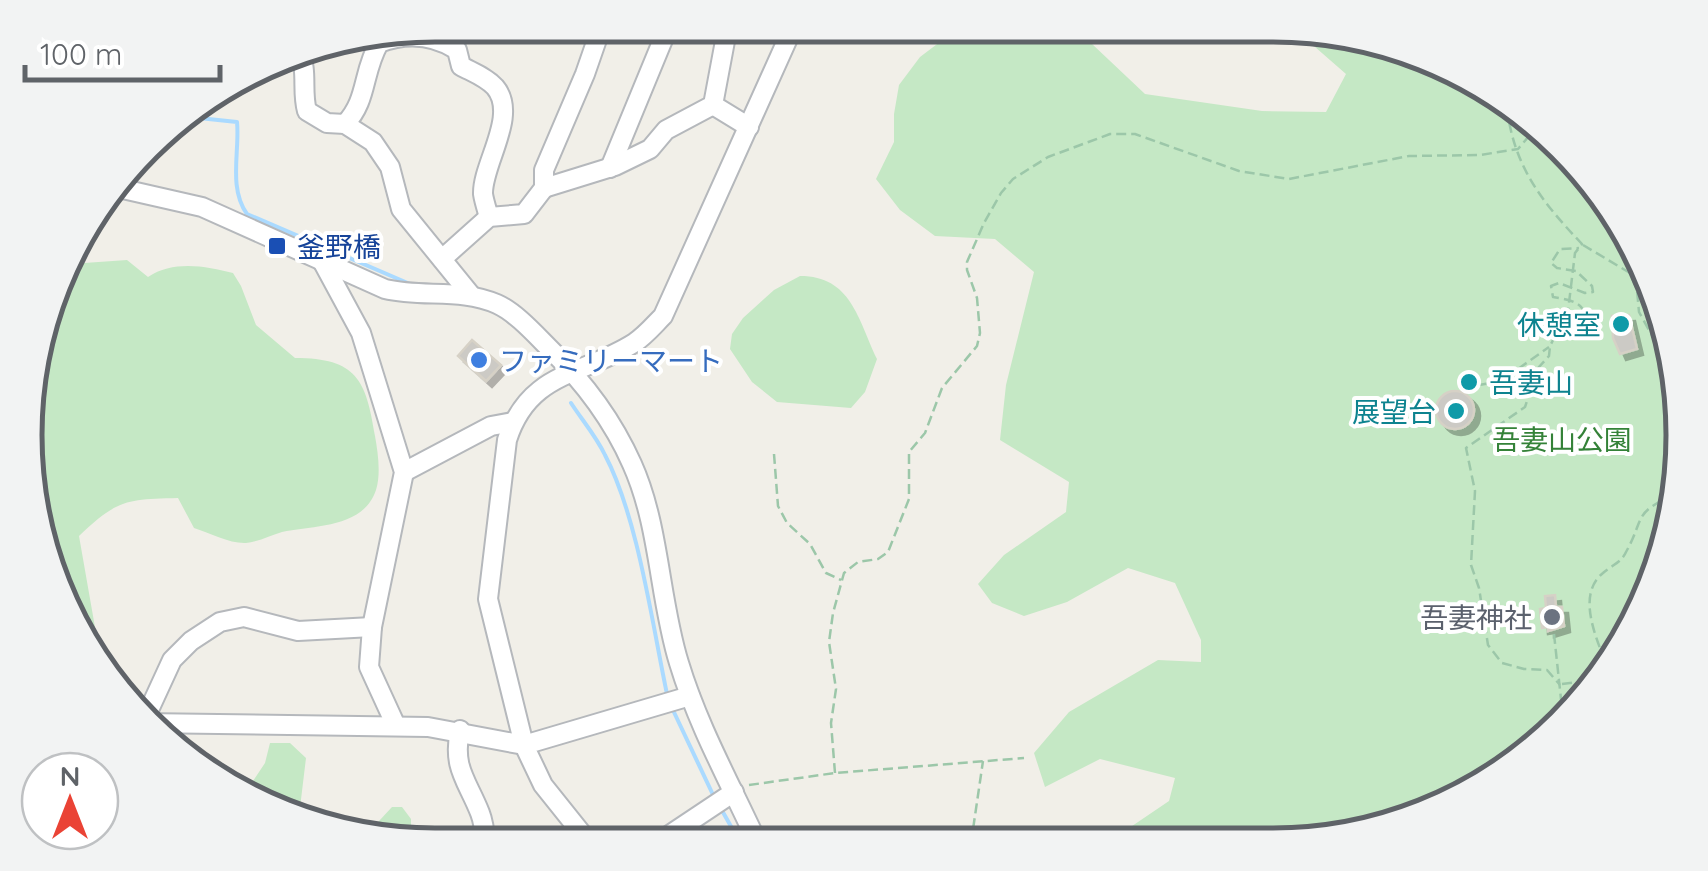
<svg xmlns="http://www.w3.org/2000/svg" width="1708" height="871" font-family="Quicksand,'Noto Sans JP',sans-serif">
  <style>
    .green { fill: #c5e8c5 }
    .lines { fill: none; stroke-linecap: round; stroke-linejoin: round }
    .stream { stroke: #aadaff; stroke-width: 4 }
    .building { fill: #cccac5; stroke: #d6d1c6; stroke-width: 2.5; filter: url(#shadow) }
    .minor-casing { stroke: #b5b8bc; stroke-width: 22 }
    .path { stroke: #9cc7a9; stroke-width: 2.5; stroke-dasharray: 10 5; stroke-linecap: butt }
    .minor { stroke: #fff; stroke-width: 18 }
    .transit-dot { fill: #1a4fb4; stroke: #fff; stroke-width: 4 }
    .culture-dot { fill: #0f9aa8; stroke: #fff; stroke-width: 4 }
    .shop-dot { fill: #3f7fe0; stroke: #fff; stroke-width: 4 }
    .worship-dot { fill: #6b7280; stroke: #fff; stroke-width: 4 }
    .labels { text-anchor: middle; dominant-baseline: central; stroke-width: 8; stroke-linejoin: round; paint-order: stroke }
    .transit-label { font-size: 28px; fill: #164399; stroke: #fff; text-anchor: start }
    .culture-label { font-size: 28px; fill: #0d838f; stroke: #fff; text-anchor: end }
    .shop-label { font-size: 28px; fill: #366cbe; stroke: #fff; text-anchor: start }
    .park-label { font-size: 28px; fill: #348238; stroke: #fff }
    .worship-label { font-size: 28px; fill: #5b616d; stroke: #fff; text-anchor: end }
    .rim { fill: none; stroke: #5f6368; stroke-width: 5 }
  </style>
  <defs>
    <filter id="shadow"><feDropShadow dx="6" dy="6" stdDeviation="0" flood-color="#0004"/></filter>
  </defs>
  <rect width="100%" height="100%" fill="#f1efe8"/>
  <g class="green">
    <path d="M961,26H1073L1145,94L1262,111L1326,112L1346,74L1291,26H1299L1454,67L1581,164L1661,303L1682,462L1641,617L1522,762L1429,815L1327,842L1107,843L1169,801L1175,778L1100,759L1045,787L1034,753L1069,712L1158,660L1201,662V640L1175,583L1128,568L1067,602L1024,616L992,603L978,584L1004,555L1066,512L1069,482L1000,440L1006,385L1034,272L995,239L935,236L900,210L876,179L894,142V114L899,85L920,57Z"/>
    <path d="M127,260L148,277C173,260 206,266 233,273L241,286L256,325L295,358C357,358 366,380 375,436C378,453 381,474 376,490C363,529 313,525 282,532C271,535 258,542 246,543C231,544 209,533 194,528L178,498C126,499 117,500 79,536L96,633L75,627L67,617L40,527L41,386L39,522L28,489L33,355L42,352V333L70,264Z"/>
    <path d="M800,276C851,276 858,319 877,359L865,392L851,408L777,402L752,382L730,349L732,334L743,318L774,290Z"/>
    <path d="M270,743H290L306,758L299,816L254,804L243,796L265,763Z"/>
    <path d="M392,807H402L411,819V845L367,834Z"/>
  </g>
  <g class="lines">
    <g class="stream">
      <path d="M180,116L237,122C240,150 228,188 247,214L410,284"/>
      <path d="M571,403C582,420 596,436 605,455C638,518 652,623 667,694"/>
      <path d="M672,708L715,799"/>
      <path d="M720,807L741,844"/>
    </g>
  </g>
  <g class="building">
    <path d="M1655,307L1663,316L1666,338L1646,316Z"/>
    <path d="M1629,315L1637,349L1620,354L1613,338L1612,316Z"/>
    <path d="M472,340L501,365L486,381L458,356Z"/>
    <circle cx="1455" cy="410" r="19"/>
    <path d="M1555,595L1556,607H1562L1564,626L1548,631V627L1542,628L1540,609L1546,608L1545,596Z"/>
  </g>
  <g class="lines">
    <defs>
      <g id="minor">
        <path d="M298,50C309,70 301,90 307,111L327,123L345,124L373,142L390,167L401,209L470,294"/>
        <path d="M713,105L749,127"/>
        <path d="M345,124C368,100 362,73 379,43C406,33 432,34 457,50L461,66C472,72 486,77 495,87C519,115 482,164 483,194C484,201 487,210 489,217"/>
        <path d="M610,168L669,25"/>
        <path d="M114,187L202,207L385,289C423,298 461,288 497,304C515,312 534,333 549,348C584,382 612,419 632,464C660,526 659,599 679,663C698,726 731,785 758,844"/>
        <path d="M544,188L615,166L650,149L666,130L713,105L728,25"/>
        <path d="M321,259L361,333L404,472L372,627L369,667L396,726"/>
        <path d="M442,259L489,217L524,214L544,188V170L585,74L602,25"/>
        <path d="M404,472L491,426L513,422"/>
        <path d="M143,723L428,727L524,745L488,599L507,440C529,371 582,376 634,343C645,336 654,325 663,316L794,25"/>
        <path d="M143,723L172,660L191,641L220,622L244,617L298,631L372,627"/>
        <path d="M460,730C452,768 467,780 480,813C484,823 485,834 486,845"/>
        <path d="M656,844L734,792"/>
        <path d="M591,845L543,785L524,745L690,696"/>
      </g>
    </defs>
    <use href="#minor" class="minor-casing"/>
    <g class="path">
      <path d="M1507,108C1514,167 1542,202 1582,244L1575,253L1568,311L1550,346L1549,356L1538,368L1525,407L1466,448L1475,491L1471,565L1479,588L1488,645L1502,663L1524,669L1547,670L1560,685"/>
      <path d="M1583,245L1630,273L1637,290L1639,312L1655,341L1679,473"/>
      <path d="M1639,290L1656,294"/>
      <path d="M1556,336L1548,328L1551,317L1577,320L1584,314C1583,301 1564,299 1553,297L1551,286L1559,283L1585,293L1593,292L1592,286L1576,271L1557,268L1551,263L1560,249L1579,248"/>
      <path d="M1463,388L1501,381L1549,347"/>
      <path d="M774,454L778,506L787,523L810,544L826,573L841,580"/>
      <path d="M1554,634L1561,699L1572,701"/>
      <path d="M1605,661C1595,635 1577,594 1603,573C1612,565 1621,563 1626,552C1645,518 1632,514 1673,495"/>
      <path d="M1562,684L1588,681"/>
      <path d="M835,773L831,723L836,689L829,642L833,613L844,573L858,562L878,559L888,552L909,499V452L925,433L942,388L977,346L980,333L977,298L967,270V262L984,223L1001,193L1013,179L1048,157L1110,134H1135L1239,171L1289,179L1409,156L1480,155L1518,149L1535,129"/>
      <path d="M749,785L835,773L1024,758"/>
      <path d="M971,843L983,761"/>
    </g>
    <use href="#minor" class="minor"/>
  </g>
  <rect class="transit-dot" x="267" y="236" width="20" height="20" rx="5"/>
  <g class="culture-dot">
    <circle cx="1621" cy="324" r="10"/>
    <circle cx="1469" cy="382" r="10"/>
    <circle cx="1456" cy="411" r="10"/>
  </g>
  <circle class="shop-dot" cx="479" cy="360" r="10"/>
  <circle class="worship-dot" cx="1552" cy="617" r="10"/>
  <g class="labels">
    <g class="transit-label">
      <text x="297" y="246">釜野橋</text>
    </g>
    <g class="culture-label">
      <text x="1601" y="324">休憩室</text>
      <text x="1489" y="382" text-anchor="start">吾妻山</text>
      <text x="1436" y="411">展望台</text>
    </g>
    <g class="shop-label">
      <text x="499" y="360">ファミリーマート</text>
    </g>
    <g class="park-label">
      <text x="1562" y="439">吾妻山公園</text>
    </g>
    <g class="worship-label">
      <text x="1532" y="617">吾妻神社</text>
    </g>
  </g>
  <path d="M0 0H1708V871H0ZM435 42H1273A393 393 0 0 1 1666 435V435A393 393 0 0 1 1273 828H435A393 393 0 0 1 42 435V435A393 393 0 0 1 435 42Z" fill="#f2f3f3" fill-rule="evenodd"/>
  <path class="rim" d="M435 42H1273A393 393 0 0 1 1666 435V435A393 393 0 0 1 1273 828H435A393 393 0 0 1 42 435V435A393 393 0 0 1 435 42Z"/>
  <g transform="translate(70 801)"><circle r="48" fill="#ffffff" stroke="#bfc1c3" stroke-width="2.5"/>
  <path d="M0-8L18 38L0 25L-18 38Z" fill="#ea4335"/>
  <text y="-15" font-size="28" font-weight="bold" text-anchor="middle" fill="#5f6368">N</text>
  </g>
  <path d="M25 65v15h195v-15" fill="none" stroke="#5f6368" stroke-width="5"/>
  <text x="40" y="65" font-size="30" fill="#5f6368" stroke="#ffffff" stroke-width="8" paint-order="stroke">100 m</text>
</svg>
